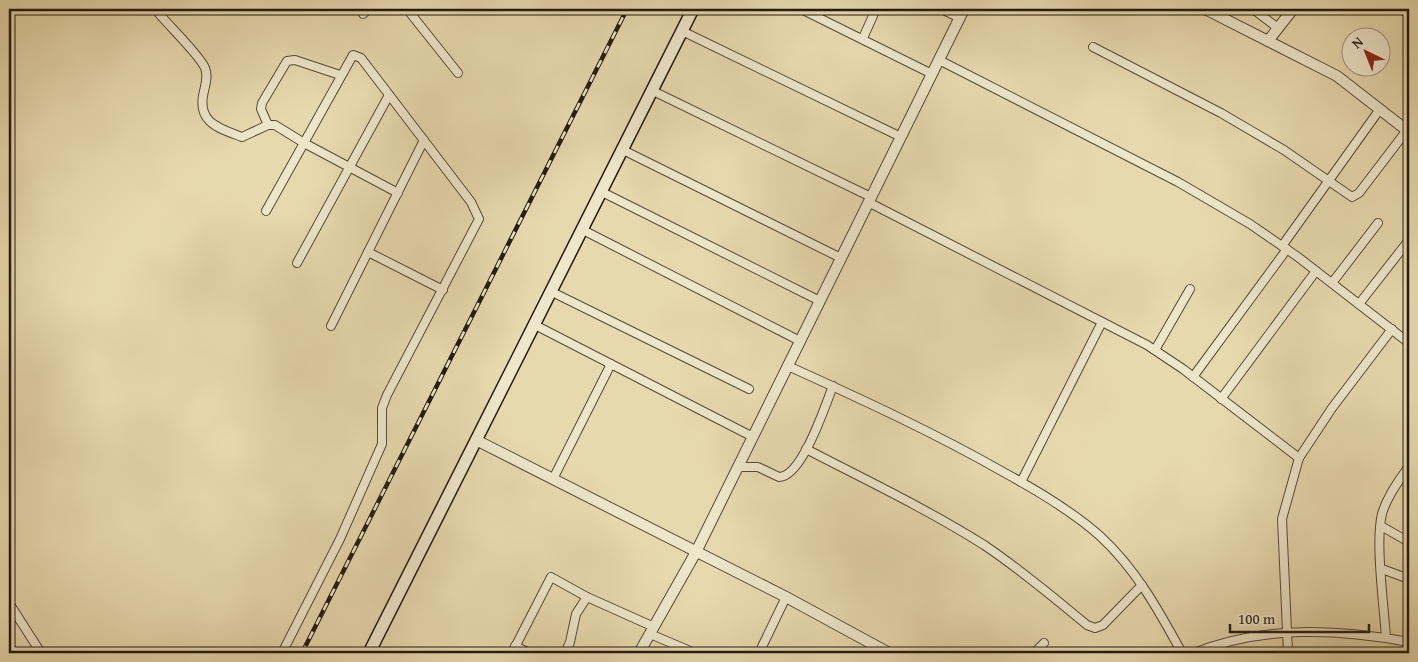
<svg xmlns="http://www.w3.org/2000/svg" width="1418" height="662" font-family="'Gentium Book Plus',serif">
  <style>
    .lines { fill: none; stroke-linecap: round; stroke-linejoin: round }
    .minor-casing { stroke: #544a39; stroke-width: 10 }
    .tertiary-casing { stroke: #544a39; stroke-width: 12 }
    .secondary-casing { stroke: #231a12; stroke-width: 14 }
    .minor { stroke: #efe6ca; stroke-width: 8 }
    .tertiary { stroke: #efe6ca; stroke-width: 10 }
    .secondary { stroke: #efe6ca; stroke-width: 11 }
    .rail-casing { stroke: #231a12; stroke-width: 4.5 }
    .rail { stroke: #efe6ca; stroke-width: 2.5; stroke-dasharray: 8; stroke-linecap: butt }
  </style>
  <rect width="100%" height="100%" fill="#e7d9ae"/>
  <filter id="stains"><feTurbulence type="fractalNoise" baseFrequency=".004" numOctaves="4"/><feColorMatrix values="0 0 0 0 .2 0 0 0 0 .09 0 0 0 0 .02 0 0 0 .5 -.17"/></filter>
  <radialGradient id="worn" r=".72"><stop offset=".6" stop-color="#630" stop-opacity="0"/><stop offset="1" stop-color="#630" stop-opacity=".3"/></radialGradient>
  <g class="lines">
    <defs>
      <g id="minor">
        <path d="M155,9C165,22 200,55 205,68C208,75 206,83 204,91C196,122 218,128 242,137L268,125H275L304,143L398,193"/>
        <path d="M407,9L458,73"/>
        <path d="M801,9L932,74"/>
        <path d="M941,9L960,18"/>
        <path d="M1253,9L1278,28"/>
        <path d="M1402,9L1409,15"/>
        <path d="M363,14L369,9"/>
        <path d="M682,31L901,137"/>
        <path d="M863,38L876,9"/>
        <path d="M1093,47L1221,113L1284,150L1352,197L1359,193L1407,130"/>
        <path d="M939,60L1178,182L1250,224L1298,257L1409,343"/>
        <path d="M651,90L871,197"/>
        <path d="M268,125L261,109L262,103L287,61L295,60L340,75"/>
        <path d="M621,149L841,258"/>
        <path d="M600,191L820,301"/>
        <path d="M868,202L1147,345L1183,369L1299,458"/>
        <path d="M266,211L353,55L361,58L471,202L479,219L387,395L382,408V444L340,539L282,653"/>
        <path d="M581,229L800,341"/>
        <path d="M1282,246L1380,109"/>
        <path d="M368,252L443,290"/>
        <path d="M297,263L389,95"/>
        <path d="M1332,283L1378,223"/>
        <path d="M550,291L749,389"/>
        <path d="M1359,304L1409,240"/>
        <path d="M533,324L753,437"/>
        <path d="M331,326L424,140"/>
        <path d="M1155,350L1190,289"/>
        <path d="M788,366C861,399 935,433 1005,473C1038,491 1072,511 1100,536C1136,569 1159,611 1182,653"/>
        <path d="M1193,377L1287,249"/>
        <path d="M1221,399L1316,271"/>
        <path d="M806,449C866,480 927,509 984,545C1020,569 1053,597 1087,625L1095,628L1103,625L1142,585"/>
        <path d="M738,467H758L779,477C802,477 825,406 833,386"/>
        <path d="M553,479L611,364"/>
        <path d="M1021,482L1102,322"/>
        <path d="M1381,526L1409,542"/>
        <path d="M1382,569L1409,579"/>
        <path d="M9,603L41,653"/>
        <path d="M650,634L695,653"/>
        <path d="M1386,638C1384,606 1375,542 1382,514C1387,496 1399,481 1409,466"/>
        <path d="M515,646L530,653"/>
        <path d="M512,653L551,577L587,597L654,627"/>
        <path d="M565,653L570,642L576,614L587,597"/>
        <path d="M759,653L786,597"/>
        <path d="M1034,653L1044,643"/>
        <path d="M1194,653C1263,625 1338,629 1409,642"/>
        <path d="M1288,653L1282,519L1299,458L1332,408L1392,329"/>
      </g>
      <g id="tertiary">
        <path d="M1205,9L1337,76L1409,132"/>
        <path d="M1268,41L1293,9"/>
        <path d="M476,440L786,597L889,653"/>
        <path d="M639,653L696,552L964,9"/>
      </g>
      <path id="secondary" d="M369,653L693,9"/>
    </defs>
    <use href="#minor" class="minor-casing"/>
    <use href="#tertiary" class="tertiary-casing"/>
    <use href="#secondary" class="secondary-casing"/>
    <use href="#minor" class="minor"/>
    <use href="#tertiary" class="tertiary"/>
    <use href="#secondary" class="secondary"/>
    <defs>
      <path id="rail" d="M302,653L627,9"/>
    </defs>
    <use href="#rail" class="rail-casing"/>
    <use href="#rail" class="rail"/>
  </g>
  <rect width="1418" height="662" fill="none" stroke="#e7d9ae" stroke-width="30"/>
  <rect x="10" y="10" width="1398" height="642" fill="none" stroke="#231a12" stroke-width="2.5"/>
  <rect x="15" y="15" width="1388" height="632" fill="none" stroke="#231a12"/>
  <g transform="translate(1366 52) rotate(317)"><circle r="24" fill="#efe6ca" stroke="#9d9480"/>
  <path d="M0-4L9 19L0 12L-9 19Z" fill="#8f2418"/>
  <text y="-8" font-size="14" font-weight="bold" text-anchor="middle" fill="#231a12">N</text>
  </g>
  <path d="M1230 624v8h139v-8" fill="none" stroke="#231a12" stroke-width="2.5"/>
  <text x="1238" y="624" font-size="15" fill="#231a12" stroke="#efe6ca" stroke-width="4" paint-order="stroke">100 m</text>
  <rect width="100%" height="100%" filter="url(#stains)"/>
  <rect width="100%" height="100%" fill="url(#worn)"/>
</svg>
